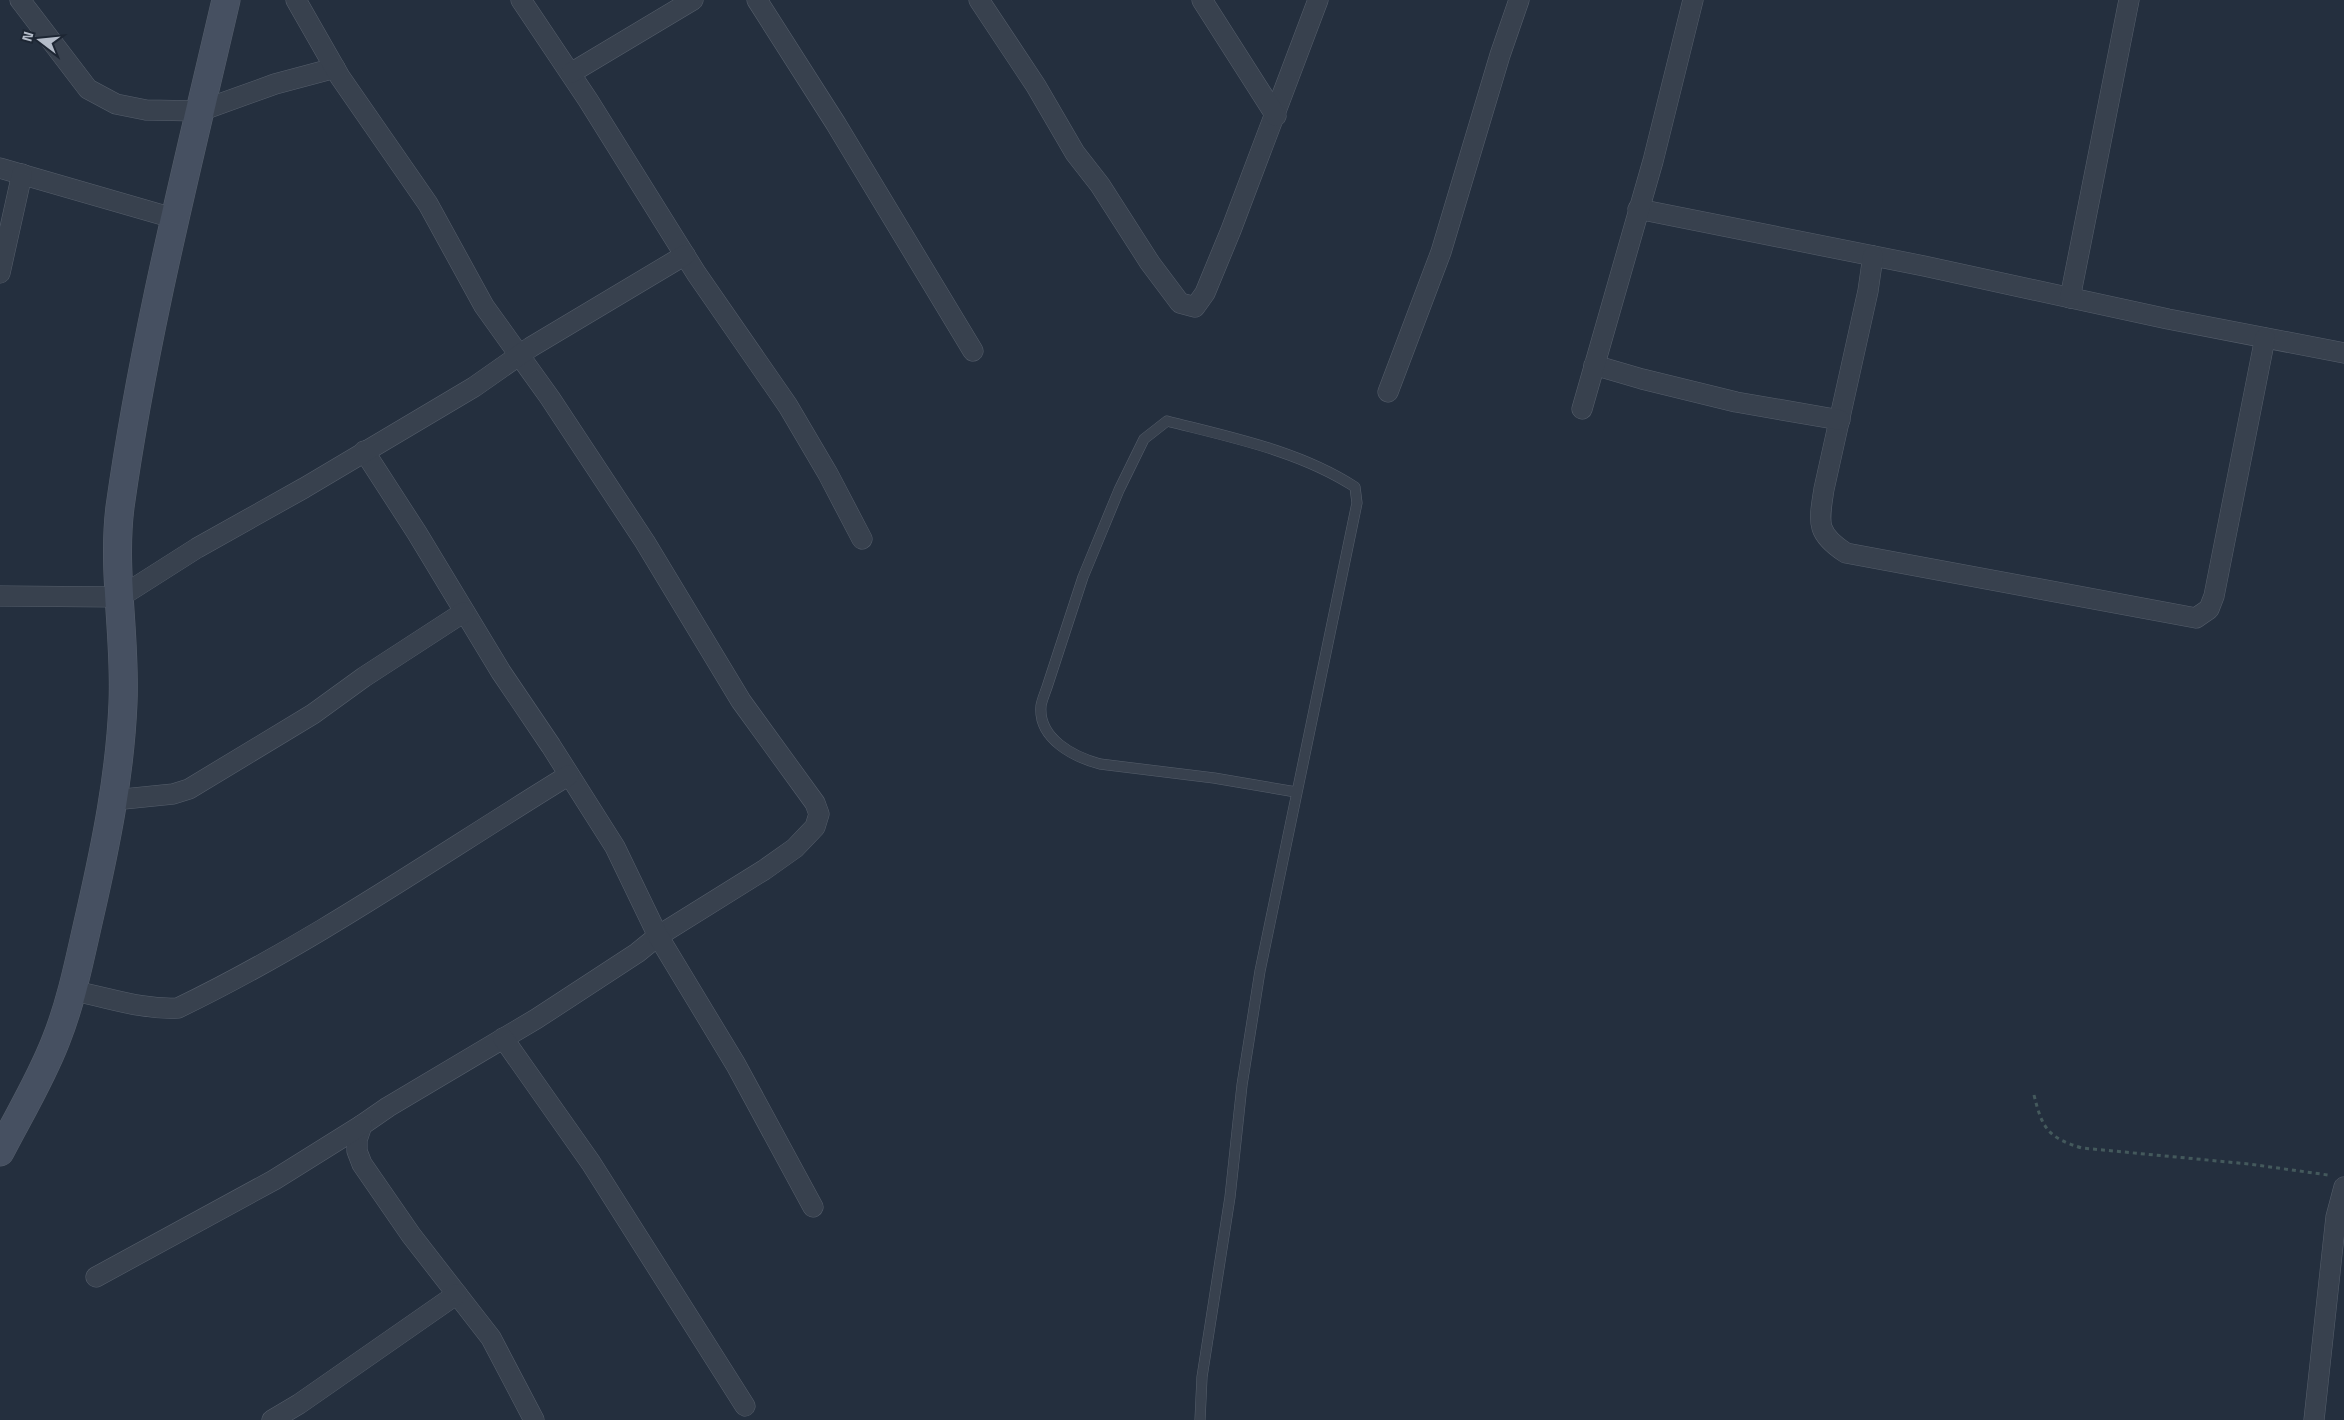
<svg xmlns="http://www.w3.org/2000/svg" width="2344" height="1420" font-family="'Titillium Web',sans-serif">
  <style>
    .lines { fill: none; stroke-linecap: round; stroke-linejoin: round }
    .lane-casing { stroke: #565f6c; stroke-width: 11 }
    .street-casing { stroke: #565f6c; stroke-width: 21 }
    .secondary-casing { stroke: #565f6c; stroke-width: 29 }
    .path { stroke: #44595c; stroke-width: 3; stroke-dasharray: 4 4; stroke-linecap: butt }
    .lane { stroke: #38414e; stroke-width: 10 }
    .street { stroke: #38414e; stroke-width: 20 }
    .secondary { stroke: #465061; stroke-width: 28 }
  </style>
  <rect width="100%" height="100%" fill="#242f3e"/>
  <g class="lines">
    <defs>
      <path id="lane" d="M1200,1420L1202,1377L1230,1197L1242,1085L1260,971L1357,503L1355,487C1300,451 1230,437 1167,421L1144,439L1119,490L1083,577L1048,684C1046,691 1042,699 1041,706C1038,739 1074,757 1100,764L1214,778L1296,792"/>
      <g id="street">
        <path d="M20,0L88,89L116,104L146,110L200,111L275,84L335,68"/>
        <path d="M296,0L340,77L428,204L484,306L550,398L645,542L741,701L815,803L819,814L815,827L795,848L764,870L658,936L637,953L536,1019L388,1107L362,1125L357,1140V1151L362,1164L411,1235L491,1338L534,1420"/>
        <path d="M521,0L588,100L696,273L788,406L828,474L862,539"/>
        <path d="M757,0L836,124L973,351"/>
        <path d="M979,0L1036,86L1075,153L1100,185L1150,263L1180,303L1195,307L1205,293L1231,230L1318,0"/>
        <path d="M1202,0L1276,116"/>
        <path d="M571,73L693,0"/>
        <path d="M0,168L173,218"/>
        <path d="M1638,209L1924,266L2168,319L2344,353"/>
        <path d="M1873,256L1868,291L1824,489C1819,522 1815,533 1846,553L2196,618L2209,609L2214,596L2265,338"/>
        <path d="M0,273L22,174"/>
        <path d="M2070,298L2129,0"/>
        <path d="M1594,365L1642,379L1736,402L1840,420"/>
        <path d="M1388,392L1441,252L1500,55L1519,0"/>
        <path d="M1582,409L1653,161L1693,0"/>
        <path d="M364,451L417,533L501,672L551,746L615,847L658,936L736,1065L813,1207"/>
        <path d="M0,596L120,597L197,548L304,488L474,387L531,347L685,255"/>
        <path d="M114,800L173,794L189,789L313,714L364,677L464,612"/>
        <path d="M73,991C108,997 141,1010 178,1008C315,942 440,854 569,775"/>
        <path d="M503,1038L591,1163L745,1406"/>
        <path d="M96,1277L274,1180L362,1125"/>
        <path d="M272,1420L299,1404L457,1294"/>
        <path d="M2314,1420L2336,1217L2344,1187"/>
      </g>
      <path id="secondary" d="M0,1152C19,1115 41,1079 56,1040C72,1000 80,957 90,914C106,844 120,775 123,703C126,638 112,571 120,507C144,335 187,168 226,0"/>
    </defs>
    <use href="#lane" class="lane-casing"/>
    <use href="#street" class="street-casing"/>
    <use href="#secondary" class="secondary-casing"/>
    <path class="path" d="M2034,1095C2042,1128 2048,1138 2082,1148L2249,1164L2328,1175"/>
    <use href="#lane" class="lane"/>
    <use href="#street" class="street"/>
    <use href="#secondary" class="secondary"/>
  </g>
  <g transform="translate(40 40) rotate(286)" stroke="#1d2633" stroke-width="4" paint-order="stroke">
  <path d="M0-4L9 19L0 12L-9 19Z" fill="#b4bcc9"/>
  <text y="-8" font-size="14" font-weight="bold" text-anchor="middle" fill="#b4bcc9">N</text>
  </g>
</svg>
